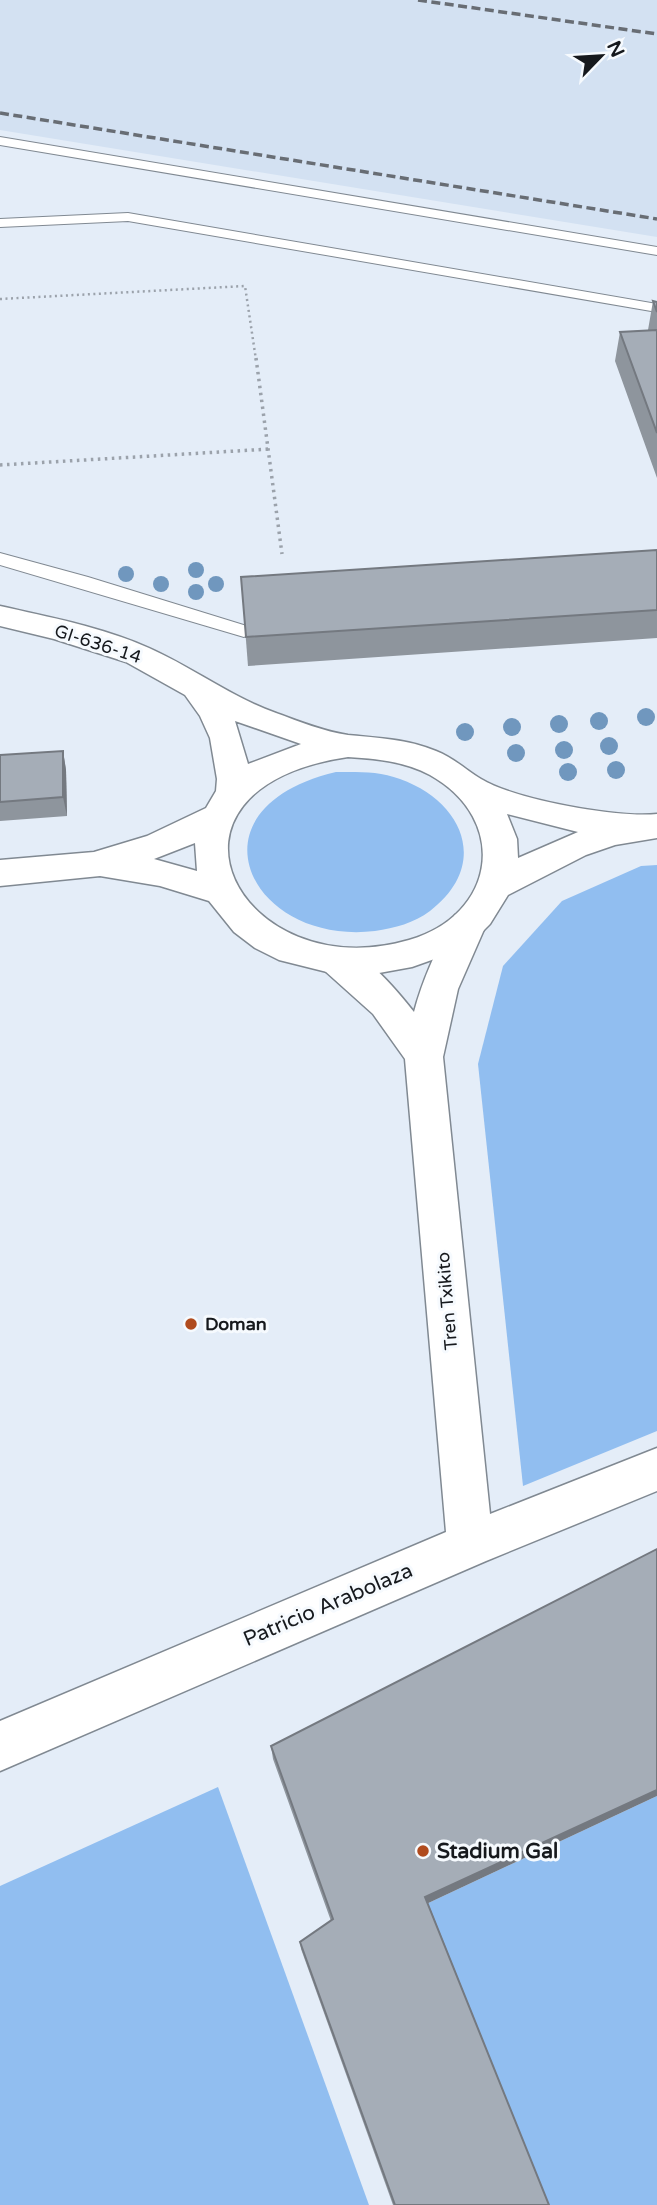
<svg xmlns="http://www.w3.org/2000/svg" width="657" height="2205" font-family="'Varela Round',sans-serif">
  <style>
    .built { fill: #d3e1f2 }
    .green { fill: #91bef0 }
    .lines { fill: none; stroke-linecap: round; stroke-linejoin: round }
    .service-casing { stroke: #808992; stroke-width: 2 }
    .minor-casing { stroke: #808992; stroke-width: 3 }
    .primary-casing { stroke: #808992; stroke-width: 3 }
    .path-far1 { stroke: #9ba2ab; stroke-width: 2.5; stroke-dasharray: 2 3.5; stroke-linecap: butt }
    .path { stroke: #9ba2ab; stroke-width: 3.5; stroke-dasharray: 2.5 4.5; stroke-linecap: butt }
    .service { fill: #fff; fill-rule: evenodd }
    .minor { fill: #fff; fill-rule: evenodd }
    .primary { fill: #fff; fill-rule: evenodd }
    .rail { stroke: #686d74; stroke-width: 3.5; stroke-dasharray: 9 4.5; stroke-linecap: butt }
    .tree { fill: #7097be }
    .wall { fill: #8e959d }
    .shaded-wall { fill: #747980 }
    .building { fill: #a5adb7; stroke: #747980; stroke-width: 2 }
    .poi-dot { fill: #b04b1e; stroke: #f6fafe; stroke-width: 2.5 }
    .labels { text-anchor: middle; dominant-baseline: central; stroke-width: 6; stroke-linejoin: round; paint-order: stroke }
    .street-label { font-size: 18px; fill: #16191d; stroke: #f6fafe }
    .poi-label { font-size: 18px; font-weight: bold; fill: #16191d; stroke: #f6fafe; text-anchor: start }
    .near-street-label { font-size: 21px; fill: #16191d; stroke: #f6fafe }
    .near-poi-label { font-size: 21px; font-weight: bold; fill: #16191d; stroke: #f6fafe; text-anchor: start }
  </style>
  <rect width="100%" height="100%" fill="#e4edf8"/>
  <path class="built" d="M0,0H657V237L0,130Z"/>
  <g class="green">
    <path d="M336,772C358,772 379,771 400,779C464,802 490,865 430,911C414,923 395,928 375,931C249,946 183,808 336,772Z"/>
    <path d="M657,865V1431L523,1486L478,1064L503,966L562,901L641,866Z"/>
    <path d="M218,1787L369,2205H0V1886Z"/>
    <path d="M657,1796V2205H542L422,1906Z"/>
  </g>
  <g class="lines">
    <defs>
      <g id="service">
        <path d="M0,137L657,247V255L0,145Z"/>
        <path d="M128,213L657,304V312L128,221L0,227V219Z"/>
        <path d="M0,553L88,577L250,627L253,631L244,637L0,565Z"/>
      </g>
      <path id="minor" d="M468,911L481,915L486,925L458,989L443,1057L490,1514L657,1448V1491L486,1561L0,1771V1721L446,1532L405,1059L373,1014L325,971L320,961L325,951C331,949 336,947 342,948C366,953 399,993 414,1012C423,978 438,946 455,915Z"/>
      <path id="primary" d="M0,606C49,617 102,627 149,648C192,667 231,697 276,713C298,721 325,732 348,735C379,738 407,739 436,751C454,758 466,770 481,779C516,800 617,818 657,814V838L615,845L586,855L508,895L490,924L475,939L457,951L412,967L368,975L331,973L279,960L255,948L234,932L209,901L160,886L100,876L0,886V860L94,852L147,836L206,808L216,791L217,779L210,738L200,716L185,695L126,662L54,639L0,626ZM235,721L301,744L248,764ZM348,757C377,759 404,761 430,775C510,820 496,915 409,940C240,989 133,789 348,757ZM507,814L578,832L518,858L517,839ZM195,843L197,871L154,859Z"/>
    </defs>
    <use href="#service" class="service-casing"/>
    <use href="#minor" class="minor-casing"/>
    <use href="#primary" class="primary-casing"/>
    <path class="path-far1" d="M0,299L245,286L256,360"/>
    <g class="path">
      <path d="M256,358L282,554"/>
      <path d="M0,465L270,449"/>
    </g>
    <use href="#service" class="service"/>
    <use href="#minor" class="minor"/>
    <use href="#primary" class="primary"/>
    <g class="rail">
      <path d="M418,0L657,34"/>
      <path d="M0,113L657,219"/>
    </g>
  </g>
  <g class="tree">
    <circle cx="196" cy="570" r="8"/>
    <circle cx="126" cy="574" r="8"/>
    <circle cx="161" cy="584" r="8"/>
    <circle cx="216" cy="584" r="8"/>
    <circle cx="196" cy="592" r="8"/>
    <circle cx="646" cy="717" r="9"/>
    <circle cx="599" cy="721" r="9"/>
    <circle cx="559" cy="724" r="9"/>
    <circle cx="512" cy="727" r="9"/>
    <circle cx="465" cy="732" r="9"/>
    <circle cx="609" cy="746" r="9"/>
    <circle cx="564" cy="750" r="9"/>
    <circle cx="516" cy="753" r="9"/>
    <circle cx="616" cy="770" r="9"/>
    <circle cx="568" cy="772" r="9"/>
  </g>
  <g class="wall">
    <path d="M653,301L657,302V478L615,361L620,332L648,330Z"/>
    <path d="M657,550V638L248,666L241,577Z"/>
    <path d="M63,751L66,770L67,816L0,821V755Z"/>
    <path d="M271,1746L428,1903L549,2205H393L301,1949L300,1942L331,1921L273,1759Z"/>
  </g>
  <g class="shaded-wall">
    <path d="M63,751L66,770L67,816L63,797Z"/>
    <path d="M657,1790V1796L422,1906L425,1897Z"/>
  </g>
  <g class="building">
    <path d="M653,301L657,302V312Z"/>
    <path d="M657,330V433L620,332Z"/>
    <path d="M657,550V610L246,637L241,577Z"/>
    <path d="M63,751V797L0,802V755Z"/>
    <path d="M657,1549V1790L425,1897L549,2205H395L300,1942L333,1919L271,1746Z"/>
  </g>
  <g class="poi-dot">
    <circle cx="191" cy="1324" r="7"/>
    <circle cx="423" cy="1851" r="7"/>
  </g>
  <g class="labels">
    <g class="street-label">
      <text transform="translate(98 644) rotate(18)">GI-636-14</text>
      <text transform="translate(447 1301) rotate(-95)">Tren Txikito</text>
    </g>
    <g class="poi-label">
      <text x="205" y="1324">Doman</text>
    </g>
    <g class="near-street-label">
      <text transform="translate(328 1605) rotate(-23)">Patricio Arabolaza</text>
    </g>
    <g class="near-poi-label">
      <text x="437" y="1851">Stadium Gal</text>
    </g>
  </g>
  <g transform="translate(601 56) rotate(65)" stroke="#f6fafe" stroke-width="5" paint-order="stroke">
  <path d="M0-5L12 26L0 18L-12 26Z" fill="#16191d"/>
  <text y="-10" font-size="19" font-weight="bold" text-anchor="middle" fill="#16191d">N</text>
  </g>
</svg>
